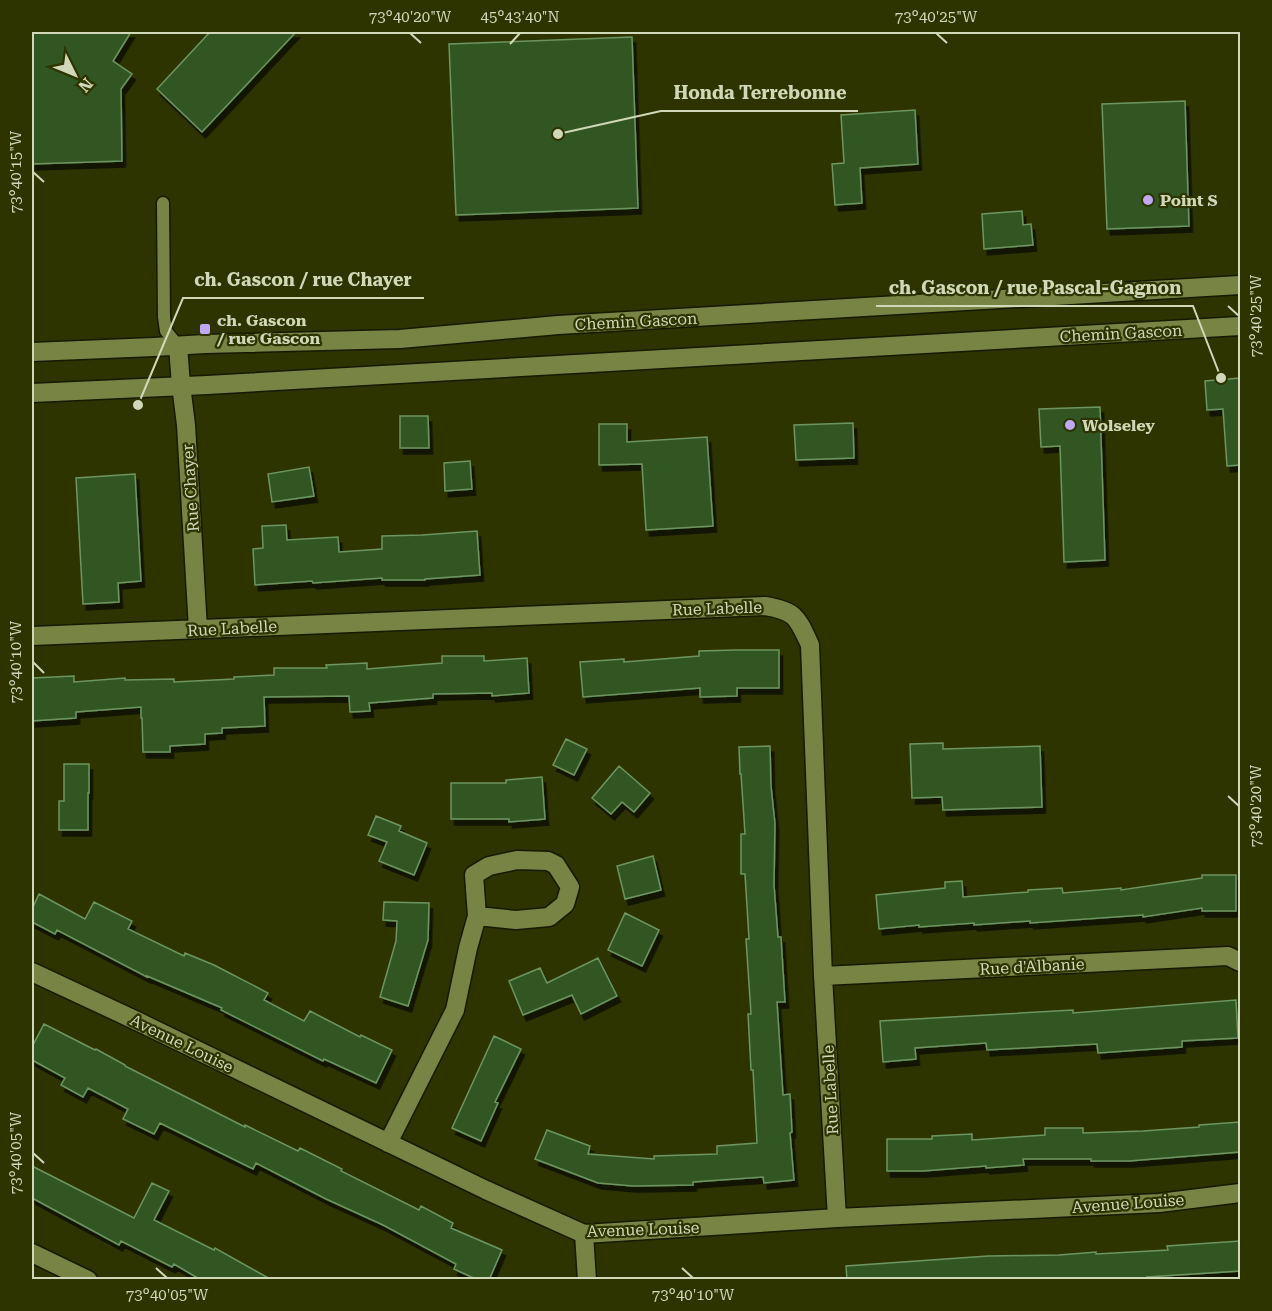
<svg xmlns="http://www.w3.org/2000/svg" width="1272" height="1311" font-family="'Roboto Serif',serif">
	<defs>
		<filter id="shadow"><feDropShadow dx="3.5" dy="6" stdDeviation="0" flood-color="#0009"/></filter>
	</defs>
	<rect width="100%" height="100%" fill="#2d3400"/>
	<path fill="#335724" stroke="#6d955f" stroke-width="1.5" filter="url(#shadow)" d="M32,32h99l-18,29 19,13 -11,15 1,72 -90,3z
		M210,32h86l-94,100 -45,-43z
		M632,37l6,171 -182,7 -7,-171z
		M1185,101l4,125 -82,3 -5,-125z
		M915,110l3,54 -58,4 2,35 -27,2 -3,-41 12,-1 -3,-48z
		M1022,211l1,14 8,-1 2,21 -49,4 -2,-35z
		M1240,378v87l-13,1 -4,-57 -16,1 -2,-29z
		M1100,407l5,153 -41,2 -4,-116 -19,1 -2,-38z
		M400,416h28l1,32h-29z
		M853,423l1,35 -58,2 -2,-35z
		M599,424h28v18l80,-5 6,89 -67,4 -4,-66 -43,1z
		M470,461l2,28 -27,2 -1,-28z
		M309,467l5,29 -42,6 -4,-28z
		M135,474l6,107 -23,2 1,19 -36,2 -7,-126z
		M286,525l1,15 51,-3 1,15 43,-3v-13l40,-1 55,-4 3,44 -55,4v1h-43v-2l-69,5 -1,-2 -57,4 -2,-36 10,-1 -1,-22z
		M736,650h43v38h-42v8l-37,1v-9l-117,9 -3,-35 44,-3v3l75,-6v-5z
		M442,656h42v5l43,-3 2,35 -37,3v-3l-59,1v4l-64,5 1,8 -20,1 -1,-16 -85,1 1,29 -43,2v5l-17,1v10l-35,2v6h-27l-1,-34h-1v-11l-65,5v6l-44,3v-43l42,-2v6l51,-4v2l49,-1v3l60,-3v-2l40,-2v-7h53l-1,-3 41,-2v6l75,-6z
		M566,739l21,10 -13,26 -21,-10z
		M943,743v6l97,-3 2,61 -99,3 -1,-13 -30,1 -2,-54z
		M770,746l1,40 4,38 -1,61 4,52h3l4,65h-8l6,93 7,-1 2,38 -2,1 4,47 -30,3 -1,-6 -70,5v3l-60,1 -35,-3 -63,-24 12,-29 43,16 -2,8 66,5v-3l63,-2v-8l40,-3 -4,-73h-2l-3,-56h3l-5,-75h3l-4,-65h-4v-40h4l-4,-60h-1l-1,-27z
		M64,764h25v29h-1v37h-29v-29h5z
		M619,766l31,27 -16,19 -12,-10 -11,12 -19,-16z
		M542,777l3,42 -36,3v-3h-58v-36h55v-3z
		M376,816l25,10 -2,5 28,12 -13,32 -35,-14 8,-19 -19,-7z
		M653,856l8,34 -36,9 -8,-33z
		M1202,875h34v36h-34v-3l-59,9v-2l-113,8v-2l-56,4v-2l-55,4v-2l-40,4 -3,-34 69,-7v-6l17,-1 1,16 65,-5v-2l34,-2 1,5 58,-5v2l81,-12z
		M39,894l46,25 9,-17 38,19 -4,8 56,27 1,-3 29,12 54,28 -4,7 40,21 6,-10 50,26 1,-2 31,15 -16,33 -52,-24 -1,2 -102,-51 1,-2 -75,-32v1l-90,-47 -2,4 -23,-12v-13z
		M384,902l45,1 -1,37 -20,66 -28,-9 16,-56 1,-20 -14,-1z
		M625,913l34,17 -17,36 -34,-16z
		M598,958l19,38 -36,18 -9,-19 -49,20 -14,-34 31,-13 7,15z
		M1236,1000l2,38 -56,3v6l-84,6 -1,-9 -110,6 -1,-7 -71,5 1,11 -33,3 -3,-41 193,-11v3z
		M44,1024l51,26 1,-1 29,16v1l120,61v-2l53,26 2,-3 42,21 -1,2 78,39 2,-4 32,17 -2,5 51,22 -13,30h-11l-24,-11 2,-5 -73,-39 -57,-26 -70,-36 -3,6 -93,-46 -6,11 -31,-15 5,-10 -40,-21 -5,9 -22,-12 4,-7 -33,-18v-13z
		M494,1036l27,13 -26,53 3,1 -17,38 -29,-13z
		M1240,1122v30l-111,9h-38v-2h-68l1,6 -38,3v-2l-63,5h-36v-32h45v-3l40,-2v6l73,-5v-7h38v5l60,-2 56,-4v-2z
		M32,1166l102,52 18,-35 17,8 -15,29 60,30 1,-2 57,32h-71l-27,-16 -2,3 -51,-26 -2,4 -87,-47z
		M1240,1241v30l-93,6 1,3h-301l-1,-14 142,-10 71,-1 37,-3v2l72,-4 -1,-4z"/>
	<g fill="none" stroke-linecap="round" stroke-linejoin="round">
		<defs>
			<path id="lane" d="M163,203l1,114 2,14 12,15"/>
			<path id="street" d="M178,346l3,39 5,40 12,204
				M32,636l733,-30c31,5 32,11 45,39l13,331 14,242
				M32,972l107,50 347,168 98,44 253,-16 322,-15 81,-10
				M823,976l405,-20 12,6
				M388,1143l67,-133 13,-62 9,-32 -3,-41 15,-9 28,-6 31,1 8,4 14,22 -5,17 -16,13 -33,3 -39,-4
				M584,1234l3,46
				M32,1253l56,27"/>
			<path id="secondary" d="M32,352l122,-5 51,-3 195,-5 158,-14 682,-40
				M32,393l175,-8 1033,-59"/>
		</defs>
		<use href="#lane" stroke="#161a00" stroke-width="15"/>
		<use href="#street" stroke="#161a00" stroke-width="21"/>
		<use href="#secondary" stroke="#161a00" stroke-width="21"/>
		<use href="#lane" stroke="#788443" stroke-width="12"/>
		<use href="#street" stroke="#788443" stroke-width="18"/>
		<use href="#secondary" stroke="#788443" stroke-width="18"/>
	</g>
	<path fill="none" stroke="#d0d8b7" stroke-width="2" d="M410,33l11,10M936,33l11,10M510,44l10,-11M33,172l11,10M1228,306l11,10M33,662l11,11M1228,796l11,10M33,1153l11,10M156,1268l11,10M682,1268l11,10"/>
	<g fill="#bfa9f4" stroke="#2d3400" stroke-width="2">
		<circle cx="1148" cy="200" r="6"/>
		<rect x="199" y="323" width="12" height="12" rx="3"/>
		<circle cx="1070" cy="425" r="6"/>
	</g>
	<g text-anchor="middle" stroke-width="4.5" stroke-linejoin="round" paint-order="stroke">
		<g font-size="16" font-weight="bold" fill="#d0d8b7" stroke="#2d3400" text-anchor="start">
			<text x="1160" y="206">Point S</text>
			<text x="217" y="326">ch. Gascon<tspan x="217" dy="18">/ rue Gascon</tspan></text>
			<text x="1082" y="431">Wolseley</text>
		</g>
		<g font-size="16" fill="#d0d8b7" stroke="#2d3400">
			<text transform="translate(636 321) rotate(-3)" y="6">Chemin Gascon</text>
			<text transform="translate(1121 333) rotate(-3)" y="6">Chemin Gascon</text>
			<text transform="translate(190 488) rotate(-94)" y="6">Rue Chayer</text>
			<text transform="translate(717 608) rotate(-2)" y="6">Rue Labelle</text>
			<text transform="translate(232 628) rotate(-3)" y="6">Rue Labelle</text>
			<text transform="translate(1032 966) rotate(-3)" y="6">Rue d'Albanie</text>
			<text transform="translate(182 1043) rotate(26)" y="6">Avenue Louise</text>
			<text transform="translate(830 1090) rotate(-93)" y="6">Rue Labelle</text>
			<text transform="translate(1128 1203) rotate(-4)" y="6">Avenue Louise</text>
			<text transform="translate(643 1229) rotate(-2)" y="6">Avenue Louise</text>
		</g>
	</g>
	<path fill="none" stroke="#d0d8b7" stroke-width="2" d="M558 134L661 111H858M138 405L183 298H424M1221 378L1193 306H876"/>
	<g fill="#d0d8b7" stroke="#2d3400" stroke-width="2">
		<circle cx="558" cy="134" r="6"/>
		<circle cx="138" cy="405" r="6"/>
		<circle cx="1221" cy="378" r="6"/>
	</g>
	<g font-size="18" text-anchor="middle" font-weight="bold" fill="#d0d8b7" stroke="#2d3400" stroke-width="4.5" stroke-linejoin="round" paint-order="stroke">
		<text x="760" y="99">Honda Terrebonne</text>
		<text x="303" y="286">ch. Gascon / rue Chayer</text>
		<text x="1035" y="294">ch. Gascon / rue Pascal-Gagnon</text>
	</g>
	<rect width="1272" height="1311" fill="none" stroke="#2d3400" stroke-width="66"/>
	<g transform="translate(75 75) rotate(133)" stroke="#2d3400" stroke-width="4.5" paint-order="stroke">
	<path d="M0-4.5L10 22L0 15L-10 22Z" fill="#d0d8b7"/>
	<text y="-9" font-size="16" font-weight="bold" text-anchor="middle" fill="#d0d8b7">N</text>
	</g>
	<rect x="33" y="33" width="1206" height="1245" fill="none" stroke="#d0d8b7" stroke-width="2"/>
	<g font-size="15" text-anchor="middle" fill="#d0d8b7">
		<text x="410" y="22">73°40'20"W</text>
		<text x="520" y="22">45°43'40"N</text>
		<text x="936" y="22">73°40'25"W</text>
		<text transform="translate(16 172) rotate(-90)" y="5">73°40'15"W</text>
		<text transform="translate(1256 316) rotate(-90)" y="5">73°40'25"W</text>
		<text transform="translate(16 662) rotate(-90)" y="5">73°40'10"W</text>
		<text transform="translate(1256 806) rotate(-90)" y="5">73°40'20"W</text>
		<text transform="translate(16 1153) rotate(-90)" y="5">73°40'05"W</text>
		<text x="167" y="1300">73°40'05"W</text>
		<text x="693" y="1300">73°40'10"W</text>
	</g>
</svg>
